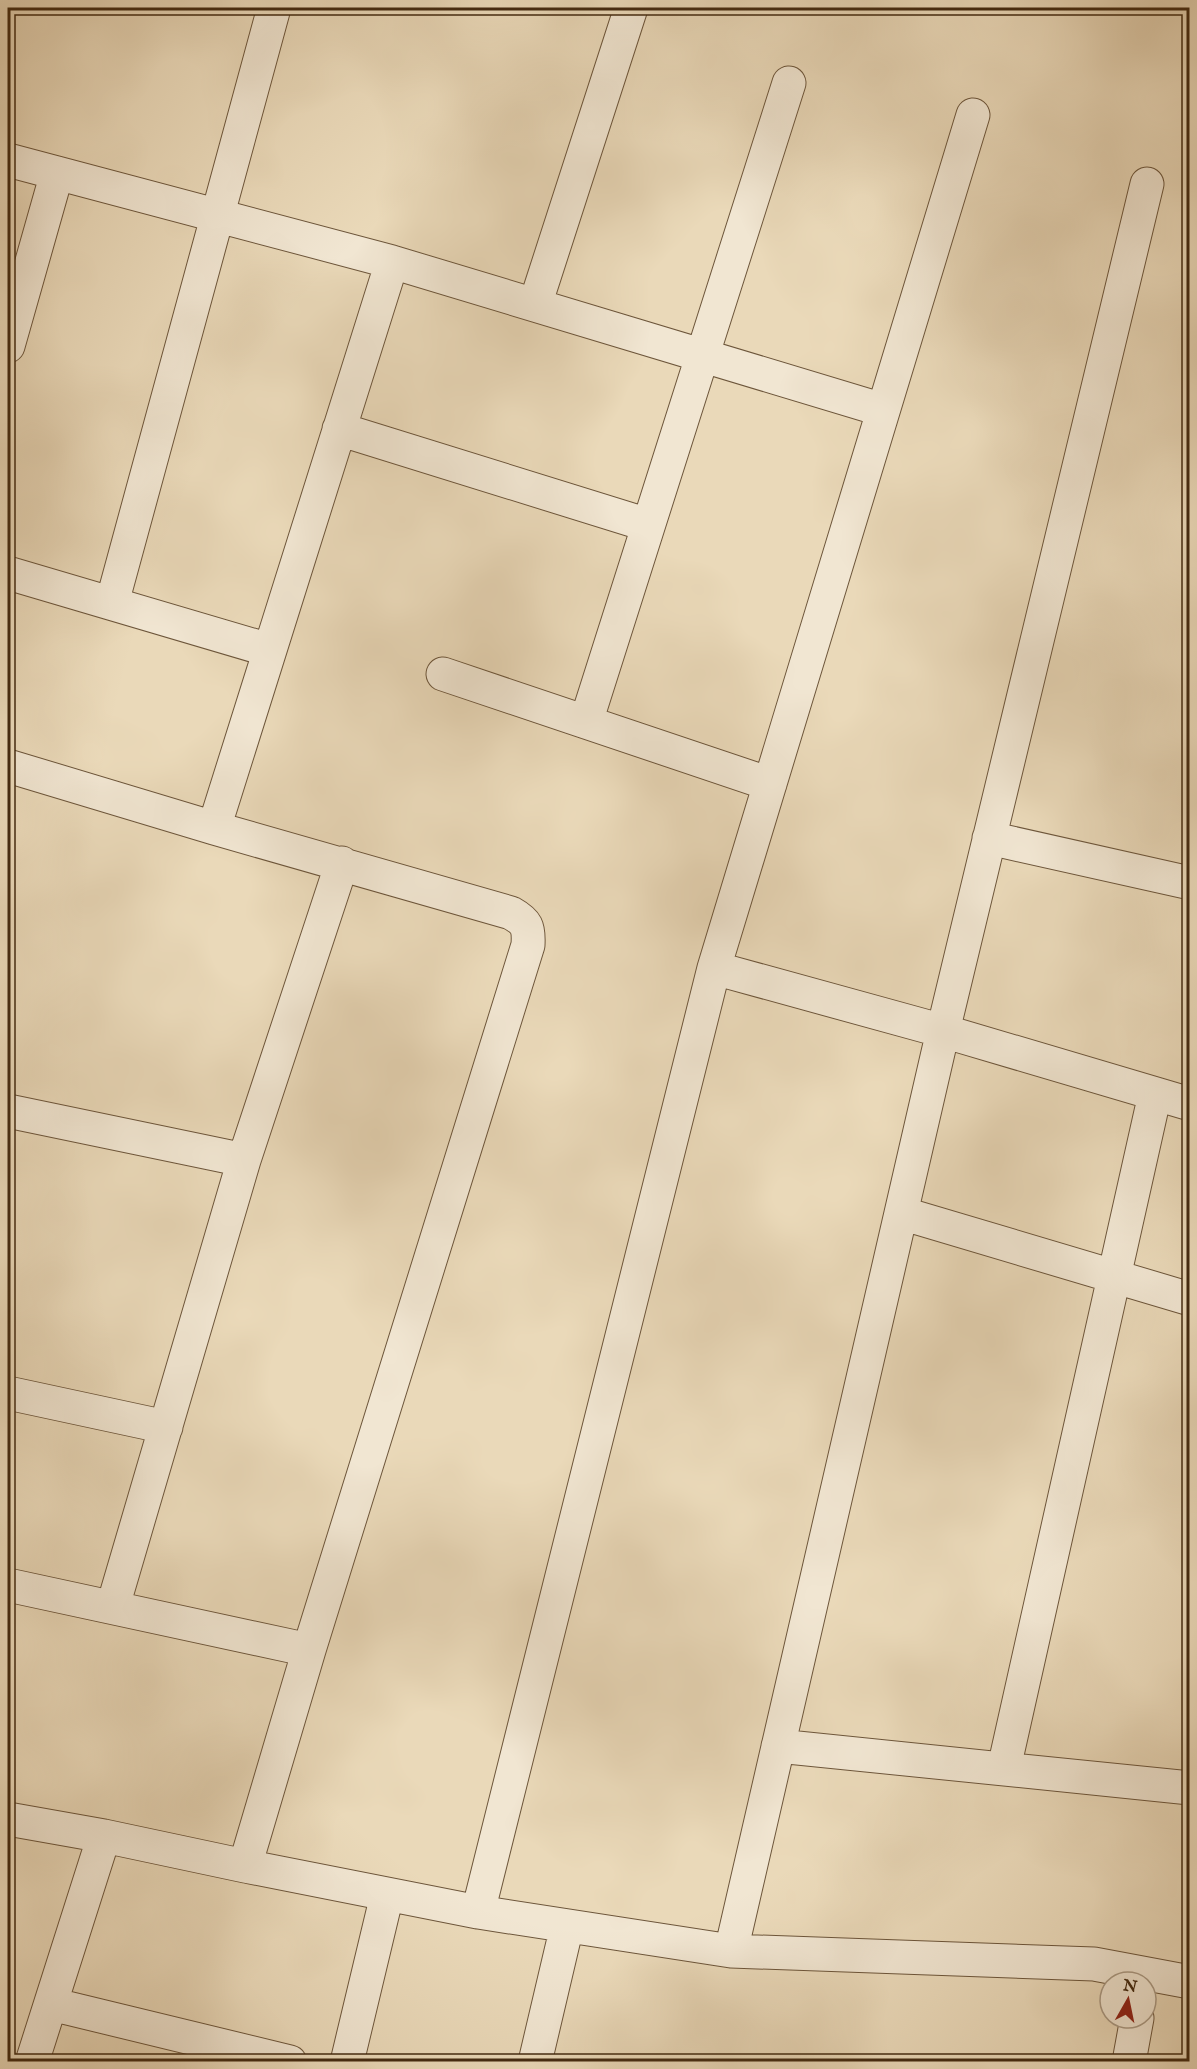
<svg xmlns="http://www.w3.org/2000/svg" width="1197" height="2069" font-family="'IM FELL English',serif">
	<rect width="100%" height="100%" fill="#ead9b9"/>
	<filter id="stains"><feTurbulence type="fractalNoise" baseFrequency=".00333" numOctaves="4"/><feColorMatrix values="0 0 0 0 .2 0 0 0 0 .09 0 0 0 0 .02 0 0 0 .5 -.17"/></filter>
	<radialGradient id="worn" r=".72"><stop offset=".6" stop-color="#630" stop-opacity="0"/><stop offset="1" stop-color="#630" stop-opacity=".3"/></radialGradient>
	<g fill="none" stroke-linecap="round" stroke-linejoin="round">
		<defs>
			<path id="minor" d="M8,160l384,102 491,148
				M535,305l96,-297
				M8,346l49,-173
				M339,429l309,96
				M8,573l261,77
				M112,603l162,-595
				M443,674l327,110
				M586,722l203,-639
				M8,766l206,62 297,85c16,9 18,14 17,32l-219,705 -64,216
				M214,828l178,-566
				M989,838l201,45
				M714,968l229,63 247,73
				M8,1111l236,49
				M901,1213l289,86
				M8,1393l158,34
				M8,1585l301,65
				M113,1606l131,-446 98,-297
				M778,1746l412,42
				M1004,1768l151,-674
				M8,1819l96,17 141,30 233,46 253,39 363,13 96,18
				M478,1912l236,-944 259,-853
				M731,1951l212,-920 204,-847
				M51,2004l239,58
				M32,2062l72,-226
				M347,2062l40,-167
				M535,2062l32,-136
				M1129,2062l8,-44"/>
		</defs>
		<use href="#minor" stroke="#6d563b" stroke-width="35"/>
		<use href="#minor" stroke="#f1e6d2" stroke-width="33"/>
	</g>
	<rect width="1197" height="2069" fill="none" stroke="#ead9b9" stroke-width="30"/>
	<rect x="9" y="9" width="1179" height="2051" fill="none" stroke="#432a11" stroke-width="3"/>
	<rect x="15" y="15" width="1167" height="2039" fill="none" stroke="#432a11" stroke-width="1.5"/>
	<g transform="translate(1128 2000) rotate(9)"><circle r="28" fill="#f1e6d2" stroke="#ab9b85" stroke-width="1.5"/>
	<path d="M0-4.5L10 22L0 15L-10 22Z" fill="#8f2418"/>
	<text y="-9" font-size="16" font-weight="bold" text-anchor="middle" fill="#432a11">N</text>
	</g>
	<rect width="100%" height="100%" filter="url(#stains)"/>
	<rect width="100%" height="100%" fill="url(#worn)"/>
</svg>
